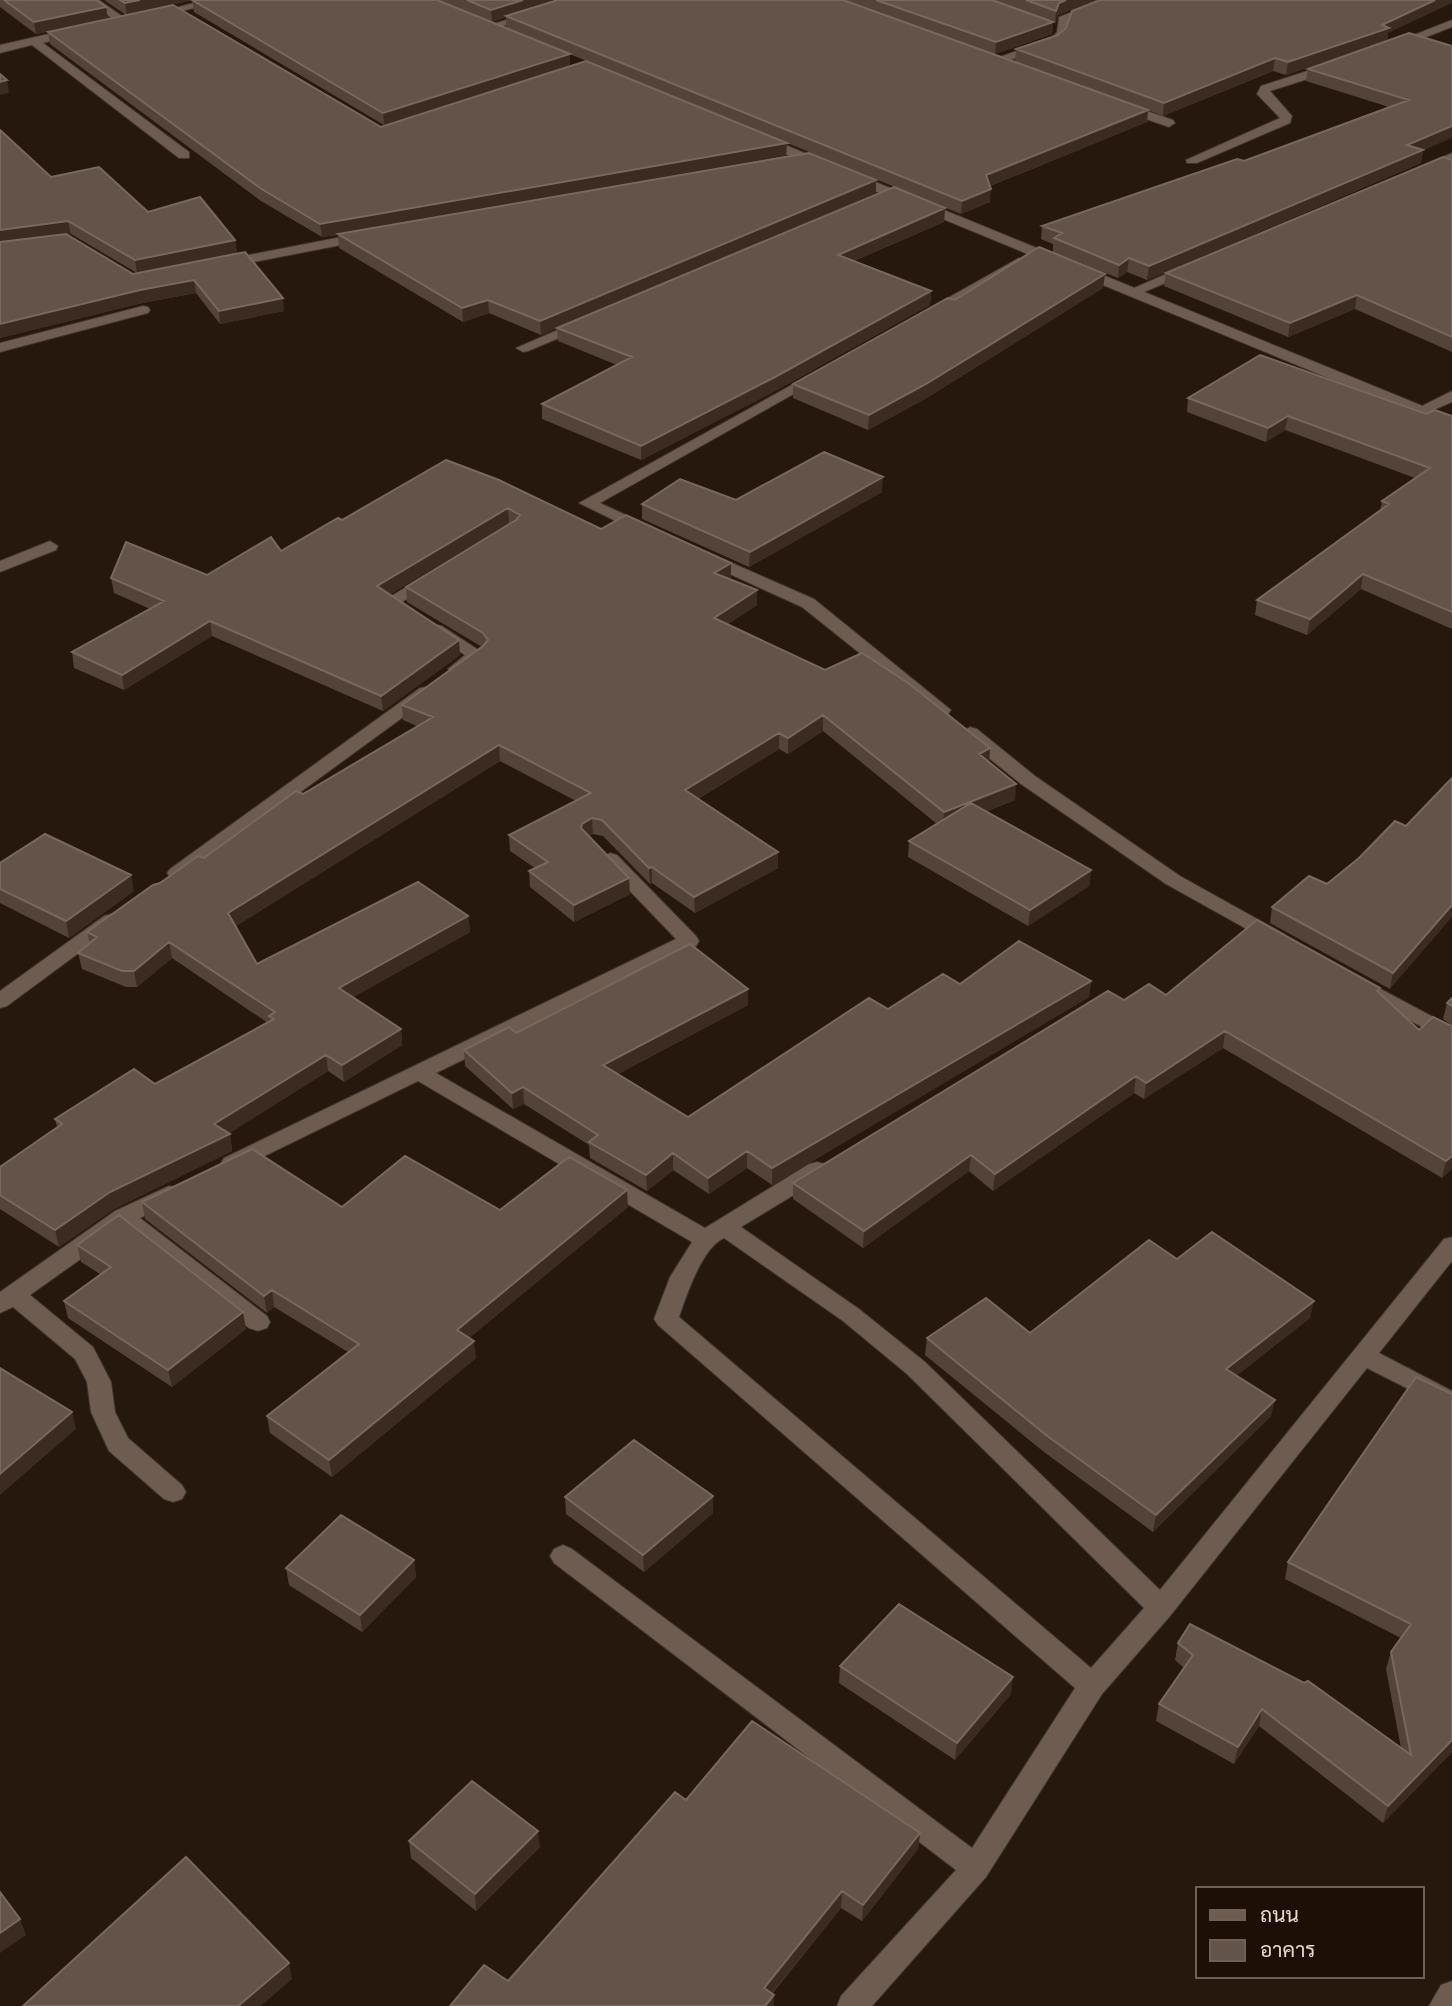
<svg xmlns="http://www.w3.org/2000/svg" width="1452" height="2006" font-family="Cabin,Sarabun,sans-serif">
	<rect width="100%" height="100%" fill="#27180e"/>
	<g fill="none" stroke-linecap="round" stroke-linejoin="round">
		<defs>
			<path id="service" d="M1452,20v7l-56,22 -10,-3z
				M1332,63l6,4 -2,3 -66,21 22,25 -2,7 -93,40h-10l-1,-3 94,-42 -23,-24 4,-8z"/>
			<path id="minor" d="M85,0h14l30,21 -10,2z
				M205,0h21l-72,18 -6,-3z
				M571,0h18l-96,29 -10,-2z
				M1104,0h17l-52,21v11l-10,13 -65,20 -6,-4 63,-22 6,-7 2,-15z
				M75,28l6,4 -2,2 -36,9 146,109v6h-10l-147,-113 -32,8v-8z
				M1121,102l52,18 2,3 -6,4 -52,-18 -2,-3z
				M1452,153v9l-31,12 -7,-4z
				M367,232l7,4 -2,3 -149,29 -7,-4 7,-4z
				M1019,258l7,4 -2,3 -91,51 -5,1 -7,-4z
				M1191,263l5,1v6l-59,25 -5,1 -7,-4z
				M143,306l5,1 2,3 -2,3 -148,39v-9z
				M583,319l7,4 -2,3 -60,25 -5,1 -7,-4z
				M817,371l5,1 2,3 -2,3 -222,125 52,24 2,3 -2,3h-12l-61,-30z
				M1452,391v11l-32,14 -8,-5z
				M50,541l8,5 -2,4 -56,22v-11z
				M707,552l107,47 137,111 -3,4h-12l-134,-107 -101,-46 -2,-4 2,-4z
				M430,573l6,1 2,4 -2,4 -34,20 16,11 -3,4h-12l-22,-15z
				M436,625l6,1 44,29 -23,18h-12l-3,-4 17,-14 -35,-21 -3,-4 3,-4z
				M426,687l6,1 3,4 -3,4 -248,181h-14l-3,-4 3,-4 250,-181z
				M970,727l7,2 58,47 145,100 104,58 3,4 -3,4h-14l-104,-58 -145,-100 -58,-47 -2,-4z
				M610,853l7,2 79,81 3,5 -3,5 -260,127 269,155 104,-64 8,-2 8,2 3,6 -3,6 -84,51 118,82 66,53 235,228 284,-351 8,-2v24l-73,92 73,38v20l-85,-43 -197,248 -68,78 -116,183 -114,129h-35l4,-10 115,-126 -402,-307 -4,-7 4,-7 9,-4 9,4 400,299 103,-160 -417,-363 -4,-6 16,-42 22,-35 -274,-161 -178,87 -8,3 -8,-3 -3,-5 3,-5 452,-219 -73,-76 -3,-4zM724,1238l119,83 64,53 237,234 -53,60 -412,-351c8,-23 23,-69 45,-79z
				M111,914l7,2 3,4 -3,4 -111,82 -7,2v-17l104,-75z
				M1360,978l92,49v16l-99,-53 -3,-5 3,-5z
				M169,1186l8,2 3,6 -3,6 -37,18 127,98 3,6 -3,6 -9,3 -9,-3 -126,-99 -93,66 63,52 18,35 4,30 13,26 54,47 4,7 -4,7 -9,3 -9,-3 -55,-48 -18,-39 -4,-30 -12,-23 -62,-52 -13,6v-21l115,-81z
				M1452,1981v25h-23l12,-21z"/>
			<path id="tertiary" d="M761,135l691,283v11l-696,-287 -1,-3z"/>
		</defs>
		<use href="#service" stroke="#3e332e" stroke-width="2"/>
		<use href="#minor" stroke="#3e332e" stroke-width="2"/>
		<use href="#tertiary" stroke="#3e332e" stroke-width="2"/>
		<use href="#service" fill="#6f5c50" fill-rule="evenodd"/>
		<use href="#minor" fill="#6f5c50" fill-rule="evenodd"/>
		<use href="#tertiary" fill="#6f5c50" fill-rule="evenodd"/>
	</g>
	<path fill="#544339" fill-rule="evenodd" d="M0,0h96l10,7 2,12 -72,15 -36,-27z
		M104,0h333l133,54v12l217,77 -1,13 90,24v13l-278,118 347,-103 -1,14 -90,39 77,30 -1,14 -155,86 -134,69 -99,-41v-15l75,-39 -59,-24 -1,-13 -16,7 -52,-22 -26,9 -124,-74 -1,-13 -16,2 -61,-36 -211,-157 -2,-12 78,-17zM192,0l2,12 190,113 -3,2 -244,-114z
		M439,0h658l-39,15 -3,8 -54,-20 52,19 -1,12 -57,20 20,7 1,-12 372,-16 -1,7 -101,35 -13,-4 -110,45 -15,-6 -1,12 -157,64v16l-29,12 -455,-186v-11l-14,5z
		M1409,33l14,117 -2,13 -274,117 -20,-8 -9,6 -65,-26v-8l-12,-5 1,-13 202,-65 145,-54 -83,-26 2,-12z
		M0,130l51,47 97,35 87,28 2,14 47,57 -64,13 -24,-31 -54,10 -142,35zM71,234l66,39 -4,1 -66,-39z
		M1452,160v192l-97,-43 -67,28 -124,-51 2,-13z
		M1105,274l-2,14 -178,111 -57,31 -75,-32v-14l162,-84z
		M1188,398l264,18v213l-91,-40 -54,46 -52,-20 2,-15 123,-89 2,-10 33,-23 -130,-48 -19,12 -79,-30z
		M446,460l155,69 130,49 -2,1 28,11v15l-29,19 262,124 -1,15 26,37 -30,12 106,58 -2,16 -61,40 -120,-69 1,-16 28,-17 -114,-93 -35,23 -9,-5 -81,50 80,69 -83,45 -43,-30 -2,1 -47,-48 -10,-2 -4,2 41,58 -56,28 -44,-35 -1,-16 6,-3 -25,-17 -1,-16 67,-34 -76,-40 -264,165 21,38 211,-48 2,16 -117,65 48,32 1,16 -58,37 -16,-11 -100,63h2l2,17 -118,58 -55,38 -59,-38v-42l57,-40 -2,-8 100,-35 113,-61 -96,-65 -35,29h-11l-44,-18 -4,-16 12,-9 -3,-12 73,-49 44,-25 99,-64 114,-68 -14,-6 -1,-15 80,-58 -75,-45 -1,-15 105,-63 -2,-1 -119,71 70,61 -77,56 -171,-75 -88,54 -50,-22 -2,-16 78,-43 -36,-16 -3,-15 96,-3 74,-24 61,-31z
		M882,492l-133,75 -107,-48v-15z
		M1452,778l-62,211 -120,-66 2,-16 55,-23 79,-58z
		M0,863l134,28 -65,47 -69,-35z
		M1091,981l-2,16 -317,188 -25,-17 -38,26 -36,-24 -26,21 -57,-33 -1,-13 -65,-41 -11,5 -48,-43 -1,-16 52,-17 232,-44v16l-130,69 70,43 200,-108 72,-25z
		M1380,988l-1,5 73,176 -10,9 -219,-130 -79,51 -10,-6 -141,98 -24,-20 -106,77 -70,-49v-16l331,-183 42,-5z
		M1452,998v27l-9,-6 4,-16z
		M142,1202l358,8 128,-3 -159,131 7,20 -144,119 -62,-44 -3,-17 81,-64 -74,-45 -7,6 -122,-94z
		M77,1245l169,84 -74,58 -104,-69 -4,-17 36,-27 -19,-12z
		M1177,1259l133,59 -74,58 35,40 -118,116 -109,-80 -119,-97 2,-17 103,-5z
		M1416,1377l36,375 -69,71 -124,-97 -25,38 -78,-43 3,-17 25,-36 -9,-8 3,-17 223,105 -15,-79 5,-17 10,-14 -116,-59 3,-17z
		M713,1496v17l-69,59 -78,-58 -1,-17z
		M414,1560l2,17 -54,55 -73,-47 -3,-17z
		M840,1666l171,28 -56,66 -116,-77z
		M686,1800l234,33 -2,16 -56,72 -21,-13 -69,86 2,1v11h-324l58,-25z
		M409,1841l131,6 -64,64 -65,-53z"/>
	<path fill="#3b2b21" d="M140,0h53l-66,15 -2,-12z
		M523,0h39l-56,16v1l-14,5 -1,-12z
		M1066,0h31l-39,15 -3,8 1,-12 3,-8z
		M1435,0h17v3l-64,30 -1,7 -101,35 2,-13 94,-37z
		M106,7l2,12 -72,15 -2,-12z
		M1053,22l-1,12 -57,20 1,-12z
		M570,54v13l-186,58 -1,-12z
		M1275,58l-2,13 -110,45 1,-13z
		M7,80l2,13 -9,2v-13z
		M1148,110l-1,12 -162,66 1,-13z
		M1452,126v12l-47,20 2,-13z
		M787,143l-1,13 -464,81 -2,-13z
		M1423,150l-2,13 -274,117 2,-14z
		M876,180v13l-335,142 -1,-14z
		M991,189l-1,13 -29,12 1,-13z
		M945,208l-1,14 -107,46 1,-13z
		M68,221l3,13 -71,9v-13z
		M235,240l2,14 -100,19 -2,-13z
		M1129,258l-2,14 -9,6 1,-13z
		M1105,274l-2,14 -178,111 -57,31 1,-15z
		M194,280l2,13 -54,10 -142,35v-14l140,-34z
		M931,291l-1,14 -155,86 -134,69v-14z
		M1357,295l-2,14 -67,28 2,-14z
		M283,298l1,13 -64,13 -1,-13z
		M488,300l1,13 -26,9 -1,-14z
		M1288,416l-3,14 -19,12 2,-14z
		M883,477l-1,15 -133,75 1,-15z
		M508,508l1,15 -130,78 -2,-15z
		M731,563v15l-17,10v-15z
		M1363,574l-2,15 -54,46 3,-16z
		M757,590v15l-43,28v-15z
		M210,621l2,15 -88,54 -2,-15z
		M459,640l1,15 -77,56 -2,-15z
		M823,715v16l-35,23v-16z
		M779,733v16l-93,57 -1,-16z
		M499,745l1,16 -269,168 -3,-16z
		M990,748l-1,16 -10,-10z
		M1016,784l-1,16 -72,28 1,-16z
		M592,818l1,16 -10,6 -2,-12 1,-4z
		M778,852v16l-83,45 -1,-16z
		M652,867v16l-2,1 -1,-16z
		M1091,870l-2,16 -61,40 2,-16z
		M131,875l3,16 -65,47 -3,-17z
		M629,878l1,16 -56,28v-17z
		M1452,905v12l-62,72 3,-16z
		M468,916l2,16 -129,72 -2,-16z
		M169,942l3,16 -35,29 -3,-16z
		M1091,981l-2,16 -317,188v-17z
		M748,989v16l-144,76 -1,-16z
		M401,1029l1,16 -58,37 -2,-17z
		M1225,1031l-2,17 -79,51 2,-16z
		M326,1055l2,16 -111,70 13,-7 2,17 -118,58 -55,38 -4,-17 55,-38 104,-68z
		M1136,1076l-2,17 -141,98 2,-17z
		M523,1087l1,17 -11,5 -1,-16z
		M747,1151v17l-38,26 -1,-16z
		M673,1153v17l-26,21 -1,-16z
		M971,1155l-2,16 -106,77 1,-17z
		M1452,1156v13l-10,9 4,-17z
		M627,1190l1,17 -170,140 -1,-17z
		M272,1290l2,17 -7,6 -3,-17z
		M1314,1301l-4,17 -87,68 3,-17z
		M243,1312l3,17 -74,58 -4,-17z
		M474,1341l2,17 -144,119 -3,-17z
		M1275,1400l-4,16 -118,116 3,-17z
		M72,1412l4,17 -76,66v-21z
		M713,1496v17l-69,59 -1,-17z
		M414,1560l2,17 -54,55 -2,-17z
		M1013,1677l-2,17 -56,66 2,-17z
		M1262,1709l-3,17 -25,38 4,-17z
		M1452,1740v12l-69,71 5,-17z
		M538,1831l2,16 -64,64 -1,-17z
		M920,1833l-2,16 -56,72 1,-16z
		M842,1891l-1,17 -78,96 1,-16z
		M20,1919l6,16 -26,18v-20z
		M289,1963l3,16 -31,27h-23z
		M774,1995v11h-9z"/>
	<path fill="#635349" stroke="#78685f" stroke-width="2" d="M4,0h92l10,7 -72,15z
		M120,0h20l-15,3z
		M192,0h245l133,54 -187,59z
		M467,0h56l-32,10z
		M558,0h285l305,110 -162,65 5,14 -29,12 -456,-185z
		M876,0h116l61,22 -57,20z
		M1026,0h40l-7,3 -3,8z
		M1100,0h335l-53,25 7,3 -101,34 -13,-4 -111,45 -148,-54 42,-14 8,-7 6,-17z
		M173,5l208,122 205,-66 201,82 -467,81 -60,-36 -212,-156z
		M1409,33l43,13v80l-45,19 16,5 -274,116 -20,-8 -10,7 -65,-27 8,-5 -20,-7 195,-67 7,2 165,-61 -101,-31z
		M0,74l7,6 -7,2z
		M0,130l51,47 48,-10 49,45 52,-15 35,43 -100,20 -67,-39 -68,9z
		M809,153l67,27 -336,141 -52,-21 -26,8 -124,-74z
		M1443,157l9,3v177l-95,-42 -67,28 -124,-50z
		M894,187l51,21 -107,47 93,36 -156,86 -134,69 -99,-42 90,-47 -75,-29z
		M66,234l67,40 112,-22 38,46 -64,13 -25,-31 -54,10 -140,34v-82z
		M1039,247l66,27 -179,110 -57,31 -76,-31 155,-86 7,2z
		M1260,355l166,59 9,-4 17,6v196l-89,-38 -53,45 -53,-19 132,-96 -7,-3 48,-33 -142,-52 -20,12 -80,-30z
		M824,452l59,25 -133,75 -108,-48 38,-25 56,21z
		M446,460l53,20 102,49 25,-14 105,48 -17,10 43,17 -43,28 111,52 37,-17 46,30 82,65 -11,6 37,30 -72,28 -121,-97 -35,23 -9,-5 -94,57 93,62 -84,45 -42,-30 -3,1 -47,-48 -10,-2 -10,6 -1,4 48,50 -55,27 -45,-34 19,-9 -39,-27 82,-42 -92,-48 -271,168 29,51 161,-82 50,34 -129,72 62,41 -59,36 -16,-10 -112,69 16,10 -120,58 -55,38 -55,-35v-28l62,-43 -7,-5 79,-50 21,15 119,-65 -5,-3 6,-4 -106,-70 -35,29h-12l-44,-18 19,-16 -10,-5 66,-47 7,-2 38,-27 6,2 92,-67 7,3 130,-77 -31,-12 81,-59 5,-6 -5,-7 -77,-46 110,-67 4,-5 -12,-7 -131,78 82,54 -78,56 -171,-75 -88,54 -50,-23 92,-51 -53,-23 15,-36 81,33 64,-38 10,14 57,-33 4,2z
		M1452,778v127l-59,68 -121,-66 37,-31 18,8 32,-26 36,-37 11,5z
		M971,803l120,67 -61,40 -121,-69z
		M45,834l86,41 -65,46 -66,-32v-26z
		M1257,920l123,68 -3,3 42,39 14,-13 19,9v130l-6,5 -221,-130 -79,52 -10,-7 -141,98 -24,-19 -107,76 -71,-48 315,-192 16,9 25,-16 17,11z
		M1019,941l72,40 -319,187 -25,-17 -39,27 -35,-25 -27,22 -57,-33 9,-7 -75,-48 -11,6 -48,-43 45,-23 7,6 174,-89 58,45 -145,76 85,52 181,-119 19,11 55,-35 17,10z
		M1452,998v8l-5,-3z
		M252,1149l90,58 63,-51 95,54 69,-53 58,33 -170,140 17,11 -145,119 -62,-44 92,-72 -87,-54 -8,6 -122,-94z
		M119,1215l124,97 -75,58 -104,-69 47,-34 -34,-22z
		M1212,1232l102,69 -88,68 49,31 -119,115 -110,-80 -119,-97 59,-40 44,35 119,-93 28,19z
		M0,1368l72,44 -72,62z
		M1416,1377l36,17v346l-64,66 -126,-97 -24,38 -79,-43 34,-49 -15,-12 12,-19 114,59 4,-2 103,74 -20,-103 20,-28 -123,-62z
		M634,1440l79,56 -70,59 -78,-58z
		M341,1515l73,45 -54,55 -74,-47z
		M899,1604l114,73 -56,66 -117,-77z
		M752,1721l168,112 -57,72 -21,-14 -78,97 10,7 -9,11h-315l34,-41 24,16 167,-189 11,8z
		M472,1781l66,50 -63,63 -66,-53z
		M186,1857l103,106 -51,43h-215z
		M0,1892l20,27 -20,14z"/>
	<rect x="1196" y="1887" width="228" height="91" fill="#1d0f06" stroke="#6d6058" stroke-width="2"/>
	<rect x="1210" y="1910" width="35" height="10" fill="#6f5c50" stroke="#6d6058" stroke-width="2"/>
	<text x="1260" y="1922" font-size="21" fill="#e4d9d3">ถนน</text>
	<rect x="1210" y="1940" width="35" height="21" fill="#635349" stroke="#6d6058" stroke-width="2"/>
	<text x="1260" y="1957" font-size="21" fill="#e4d9d3">อาคาร</text>
</svg>
